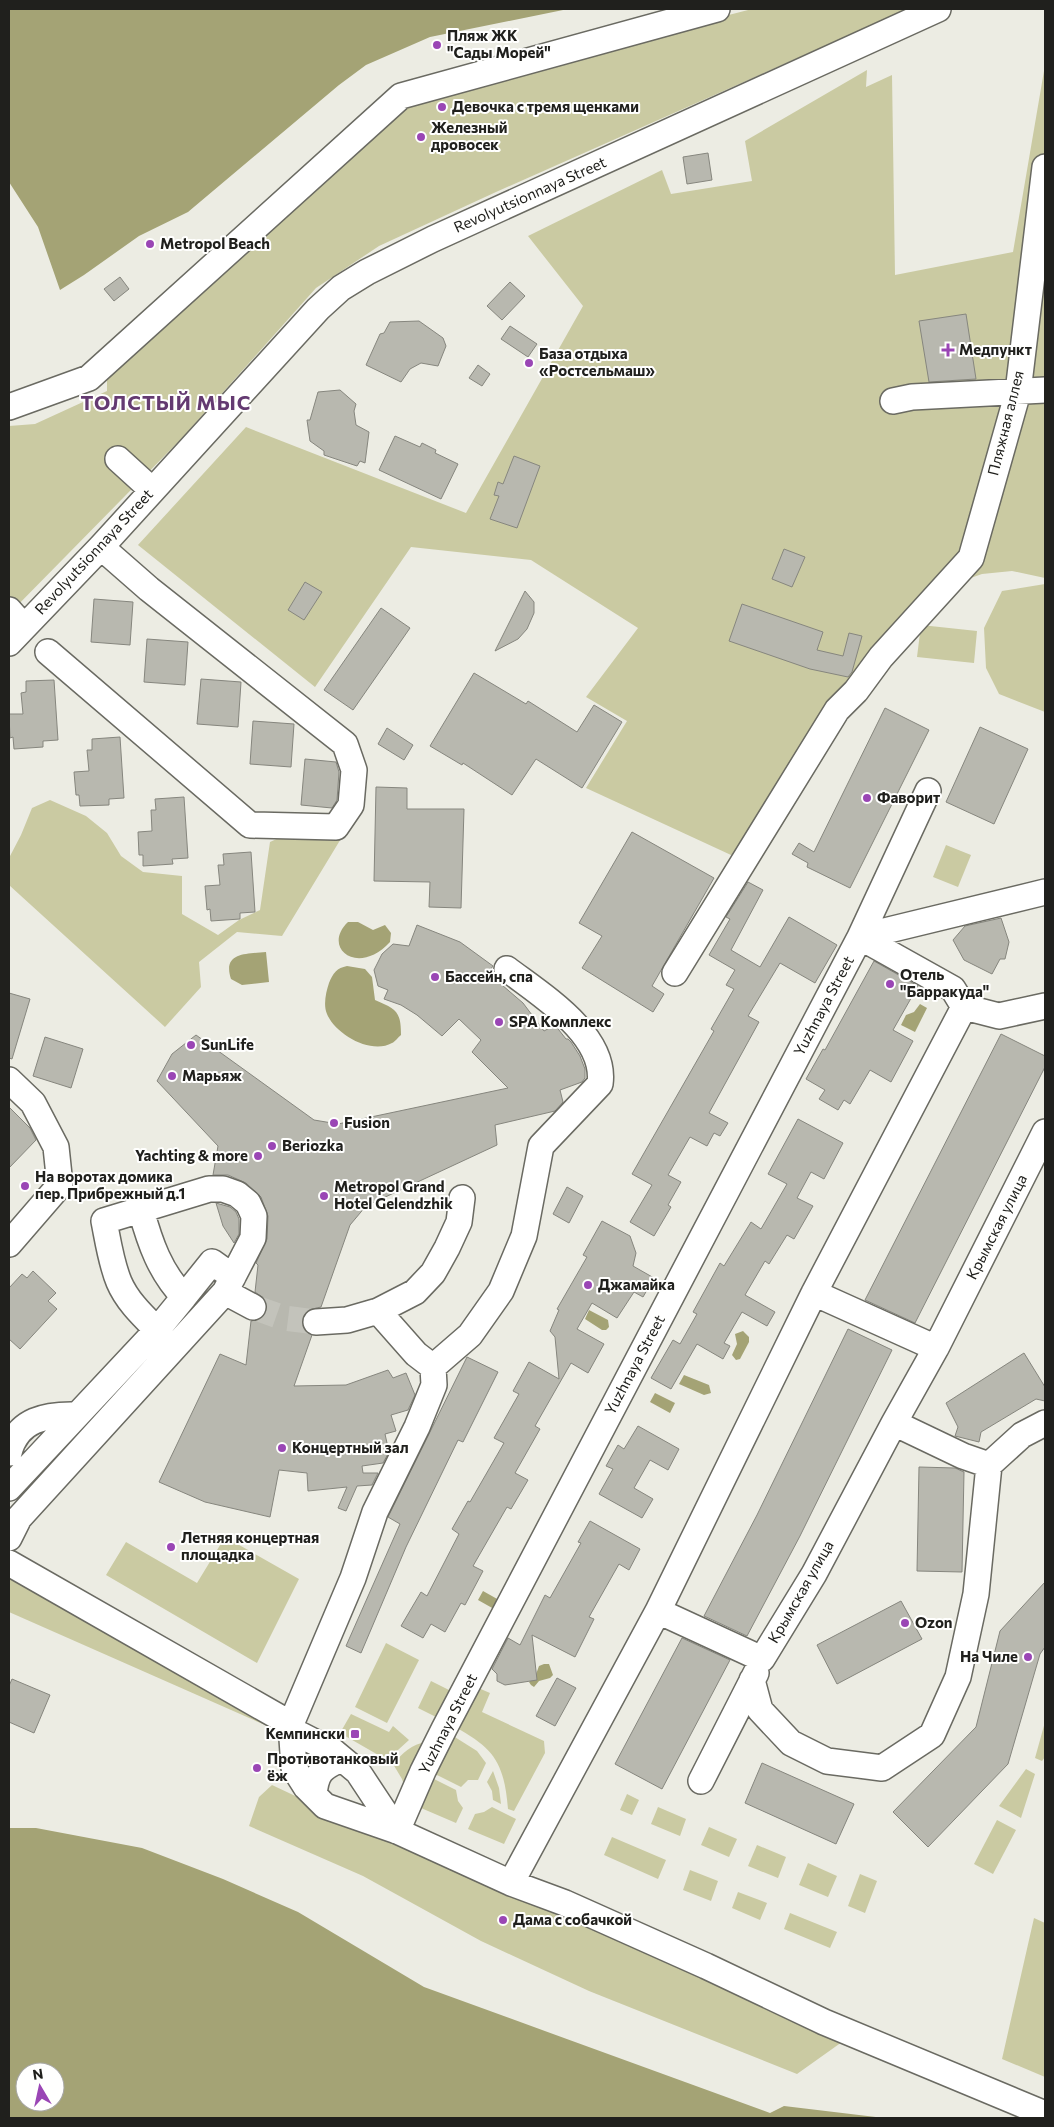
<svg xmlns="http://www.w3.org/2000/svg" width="1054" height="2127" font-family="Commissioner,sans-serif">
	<rect width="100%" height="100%" fill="#ecece3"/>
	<path fill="#cacaa2" d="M752,9h156l-412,183 -117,54 -63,42 -134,150 -173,176v-188l26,-2 72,-33v-19l307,-271 116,-35z
		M1045,65v513l-33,-7 -30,3 -54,19 -36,63 -148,205 -158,-73 41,-67 -41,-24 52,-69 -107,-68 -120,-13 -96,140 -177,-142 108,-118 220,86 117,-207 -55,-70 134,-66 9,24 81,-13 -7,-40 122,-71 -1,17 26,-12 3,200 118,-23z
		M1045,584v128l-46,-18 -13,-26 -2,-40 18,-37z
		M921,625l56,6 -3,32 -57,-6z
		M50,800l36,16 21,17 14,23 22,16 39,4v38l36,21 21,-15 21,-10 10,-68 33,-15 39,10 -60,99 -45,-4 -38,30 2,25 -36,40 -156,-142v-27l12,-23 11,-27z
		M946,845l25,10 -13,32 -25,-10z
		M225,1537l74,42 -42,84 -151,-88 20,-33 71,41z
		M9,1573l258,142 -2,10 -256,-113z
		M386,1643l33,17 -32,63 -32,-16z
		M431,1681l24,12 -13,27 -24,-12z
		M476,1687l14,6 -8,19 62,29 1,12 -31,58 -6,-2c-4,-46 -13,-60 -53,-82z
		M351,1714l38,18 4,-6 16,14 -22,20 -47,-27z
		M1045,1722v35l-3,4 -7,-3z
		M450,1734l27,17 9,12 -8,17h-10l-7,7 -32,-16z
		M427,1742l-22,46 -3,-9 -9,-15c10,-11 18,-20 34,-22z
		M1026,1769l9,5 -14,44 -22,-12z
		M493,1771l6,17 2,16 -8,-4 -1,-9 -5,-9z
		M426,1775l30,15 2,11 5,7 -7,15 -42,-18z
		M272,1785l87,41 490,211 -52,37 -208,-83 -108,-50 -118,-65 -114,-50 10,-29z
		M627,1794l12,6 -7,15 -12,-5z
		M492,1807l24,12 -12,25 -36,-15 7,-15 9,-2z
		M658,1807l28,12 -6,17 -29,-12z
		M997,1820l19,10 -23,44 -19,-10z
		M709,1827l28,12 -8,18 -28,-12z
		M612,1837l54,23 -8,19 -54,-24z
		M757,1845l29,12 -8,21 -30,-12z
		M808,1863l29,13 -9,21 -29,-12z
		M690,1870l28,11 -7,20 -28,-11z
		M860,1874l17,7 -12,32 -17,-7z
		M738,1892l29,11 -7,17 -28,-12z
		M790,1913l47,19 -7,16 -46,-19z
		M1034,1918l11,5v154l-43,-18z"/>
	<path fill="#a4a375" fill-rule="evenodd" d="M9,9h559l-138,28 -64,28 -27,20 -151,127 -49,24 -55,39 -24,15 -22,-63 -29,-45z
		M348,922h10l15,8 12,-5 6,8 -1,9c-32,35 -69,6 -42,-20z
		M266,952l3,30 -27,3 -11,-6c-9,-27 16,-25 35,-27z
		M347,966l18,3 7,8 3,23c21,9 26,11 26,35 -3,2 -6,7 -9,8 -21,12 -57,-9 -65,-29 -4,-9 -1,-22 2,-31 4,-10 8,-15 18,-17z
		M920,1004l7,4 -12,24 -14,-7 5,-10 8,-3z
		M589,1310l19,10 1,7 -3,3h-4l-17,-11z
		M743,1331l6,6v5l-9,17 -4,1 -4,-5 5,-11 -2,-10z
		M684,1375l25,10 2,8 -7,2 -25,-11z
		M655,1393l20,10 -5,10 -20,-11z
		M483,1591l16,9 -5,9 -16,-9z
		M544,1664h5l4,11 -3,3 -11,3 -5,6 -3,-2 -2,-3 6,-5 4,-11z
		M9,1828h27l106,20 81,31 75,33 126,75 346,126 14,-7 100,12h-875zM25,2072h30v30h-30z"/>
	<path fill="#b8b8af" stroke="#86867e" d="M708,153l4,27 -25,4 -4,-27z
		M120,277l9,12 -15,12 -10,-12z
		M510,282l15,14 -23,24 -15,-14z
		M966,314l10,65 -47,3 -10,-61z
		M419,321l24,17 3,8 -8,20 -17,-3 -11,6 -9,13 -35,-17 14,-31 4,-1 6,-11z
		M510,326l27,18 -9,13 -27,-18z
		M478,365l12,9 -8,12 -13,-8z
		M340,390l16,14 -2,7 2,14 13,7 -4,31 -5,-2 -3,5 -33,-11v-4l-14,-10 -3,-21h3l8,-28z
		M395,436l25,11 2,-4 14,7 -1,3 23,11 -17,35 -62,-29z
		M514,456l26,10 -23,62 -27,-9 9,-23 -5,-1 4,-13 5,2z
		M784,549l21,8 -13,30 -20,-8z
		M305,582l17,10 -18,28 -16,-10z
		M525,591l9,11v11l-7,16 -9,10 -23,12z
		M94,599l39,3 -3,43 -39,-3z
		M742,604l81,28 -6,18 26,6 6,-23 13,3 -10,36 -4,5 -38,-8 -81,-28z
		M381,608l29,20 -57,82 -29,-20z
		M147,639l41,3 -3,43 -41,-3z
		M474,673l52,31 2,-3 49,31 17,-27 28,17 -40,66 -46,-29 -24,36 -49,-32 -1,2 -32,-19z
		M201,679l40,3 -3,45 -41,-3z
		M54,680l4,60 -15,1v6l-29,2 -1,-12 -3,1 -1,-24h14l-2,-21 5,-1v-11z
		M885,708l44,22 -79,158 -43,-21 1,-4 -16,-9 7,-11 15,9z
		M253,721l41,3 -3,43 -41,-3z
		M980,727l48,22 -34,75 -48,-22z
		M387,728l26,17 -9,15 -26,-16z
		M120,737l4,61 -15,1v6l-29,1 -1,-11h-3l-2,-23 15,-1 -2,-21h5v-11z
		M305,759l31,3 3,10 -2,28 -5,8 -31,-3z
		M376,787l31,1v21h57l-3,99 -32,-1 1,-25 -56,-1z
		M184,797l4,61 -16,1 1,5 -30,2v-11h-4l-1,-23 14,-1 -1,-21h5l-1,-11z
		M632,832l82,46 -62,108 12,8 -11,18 -71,-44 20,-32 -23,-13z
		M251,852l4,60 -15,1v6l-29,2 -1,-12 -3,1 -2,-24 15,-1 -2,-20h6l-1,-11z
		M748,882l15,8 -32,60 29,17 29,-50 48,28 -22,38 -35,-20 -32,53 11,6 -50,91 19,10 -8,13 -6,-3 -7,13 -17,-9 -22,38 13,7 -13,23 3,2 -17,29 -24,-14 22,-37 -20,-11 82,-143 -3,-2 23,-40 -8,-4 9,-15 -26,-15 21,-36 -4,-2z
		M1001,918l8,24 -4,17h-5l-8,15 -28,-14 -11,-20 12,-14z
		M417,925l43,17 33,24 -5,7 35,30 21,28 11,-6 11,14h2l3,3 9,14 5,13v9l-3,4 -22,8 3,12 -8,9 -60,14 2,20 -131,61 -16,19 -29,82 -13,3 -5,6 -1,7 2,7 8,5 -18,51 52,-1 42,-15 5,8 13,-5 9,22 -7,15 -17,5 5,16 -11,3 4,18 -6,11 -21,3 1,7h15l-6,12 -15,1 -11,25 -8,-3 9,-21 -39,4 -1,-18 -28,-3 -9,47 -65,-15 -46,-20 61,-128 26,11 5,-44 10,-2 5,-6 1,-6 -2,-8 -10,-7 3,-27 -2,-2 11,-24 1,-23 -7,-19 -15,-14 -18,-8h-15l5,-29 -61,-65 15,-27 24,-19 118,85 24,4 170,-36 -36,-36 9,-12 -22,-21 -17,17 -25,-21 -16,-10 -17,-6 4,-9 -10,-4 -4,-16 8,-16 11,-10 16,2z
		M874,961l44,25 -25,44 20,11 -22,41 -21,-12 -20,34 -6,-4 -6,10 -19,-11 6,-9 -19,-11 17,-30 2,1z
		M9,993l21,6 -18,60 -3,-1z
		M1001,1034l44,22v11l-130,256 -50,-23z
		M45,1037l38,12 -12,39 -38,-12z
		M9,1107l21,21 6,12 -27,28z
		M798,1119l45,24 -19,36 -13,-7 -14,26 16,8 -19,33 -7,-4 -18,29 -4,-3 -20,34 30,17 -8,14 -25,-14 -18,31 6,3 -7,13 -26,-15 -26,45 -20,-11 22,-38 7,4 17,-30 -4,-2 27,-49 4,3 27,-44 10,7 26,-45 -19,-10z
		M567,1187l16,9 -14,27 -16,-9z
		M216,1203l14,4 6,5 3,7v15l-5,9 -11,-17z
		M602,1221l28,15 6,17 -3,13 21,12 -11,19 -9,-5 -17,26 -25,-15 -15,26 27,15 -16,29 -17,-10 -36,63 5,3 -25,44 13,7 -17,29 -4,-2 -34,59 10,5 -18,34 -4,-2 -16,29 -14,-8 -8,14 -22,-12 20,-34 6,4 32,-62 -7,-5 16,-28 2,1 34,-59 -10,-5 25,-44 -6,-3 16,-29 30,17 -4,-42 -5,-6 9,-21 -2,-1 30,-52 -4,-2z
		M33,1271l23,22 -8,8 9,8 -37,40 -11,-10v-51l13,-14 5,4z
		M848,1329l44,21 -92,186 -53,100 -43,-20 53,-101z
		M1024,1353l21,34v14l-9,-2 -55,33 -2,10 -24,-6 3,-9 -12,-24z
		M467,1357l31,15 -35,70 -5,-2 -52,107 -45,106 -15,-7 54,-122 -12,-7z
		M638,1426l41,23 -11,21 -18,-10 -16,28 19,11 -11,19 -43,-24 14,-25 -7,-3 12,-21 6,4z
		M919,1467l36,1 9,4 -2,100 -45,-1z
		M590,1521l50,28 -11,21 -10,-6 -30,53 5,2 -19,38 -43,-22 5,45 -32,5 -8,-4v-7l-5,-5 16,-31 12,7 25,-50 5,3 31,-55 -3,-1z
		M1045,1582v65l-5,7 -32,110 -80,83 -35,-35 83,-85 24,-96z
		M901,1601l21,38 -85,45 -20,-39z
		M682,1638l48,22 -68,129 -47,-25z
		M557,1678l19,10 -21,38 -19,-10z
		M12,1679l38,16 -16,38 -25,-11v-36z
		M762,1763l92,41 -18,40 -91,-41z"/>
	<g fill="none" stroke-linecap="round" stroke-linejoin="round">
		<path stroke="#c3c3bb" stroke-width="25" stroke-dasharray="25 12" stroke-linecap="butt" d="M253,1307l31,11 32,4"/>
		<defs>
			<path id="minor" d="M893,401l19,-4 133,-7
				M9,407l80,-29 312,-282 316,-87
				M118,459l34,31
				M9,610l15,17
				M9,643l92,-96 217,-238 23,-21 26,-16 66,-33 505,-230
				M48,652l202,173 86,2 15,-22 3,-35 -9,-26 -196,-155 -48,-42
				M675,973l162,-263 19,-19 25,-34 90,-99 47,-166 27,-225
				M964,1007l35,9 46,-10
				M9,1080l24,23 23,44 4,38 -51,59
				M225,1292l28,15
				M814,1293l122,55 109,-216
				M184,1297l28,-35 21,15
				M378,1311l38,43 17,13 37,-32 31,-44 23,-55 17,-90 59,-62c7,-49 -59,-89 -93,-115
				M316,1322l31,-2 31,-9 37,-19 18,-19 14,-25 12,-26 3,-24
				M936,1348l-42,75 69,33 26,9 33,-30 23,-12
				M9,1453c8,-34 38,-39 68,-38
				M9,1488l148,-158 27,-33c-24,-25 -34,-54 -43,-87
				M9,1538l10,-20 206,-226 28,-54 1,-22 -6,-13 -11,-9 -14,-5h-14l-105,32c4,20 7,42 15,61 8,19 24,34 38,48
				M9,1563l282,161 3,44 12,19 19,19 72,25 114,52 54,20 141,63 118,56 221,92
				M658,1611l104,48 52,-85 80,-151
				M752,1680l8,30 31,33 36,18 55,7 50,-33 26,-58 18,-83 13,-129
				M291,1724l62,-146 22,-66 42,-85 17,-42 -1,-18
				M291,1730l43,22 24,20 39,59
				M701,1781l55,-108
				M314,1795c2,-22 7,-27 27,-36
				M397,1831l26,-60 21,-42 416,-792 185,-45
				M511,1883l147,-272 156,-318 150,-286 -11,-18 -93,-52 68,-146"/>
		</defs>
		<use href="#minor" stroke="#6a6a62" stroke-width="28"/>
		<use href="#minor" stroke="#fff" stroke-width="25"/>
	</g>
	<g fill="#9a46b5" stroke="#fffffe" stroke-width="2">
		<circle cx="437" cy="45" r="5"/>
		<circle cx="442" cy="107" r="5"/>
		<circle cx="421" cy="137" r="5"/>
		<circle cx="150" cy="244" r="5"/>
		<path d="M945.5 342.5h5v5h5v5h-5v5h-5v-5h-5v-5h5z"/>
		<circle cx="529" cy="363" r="5"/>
		<circle cx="867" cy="798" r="5"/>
		<circle cx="435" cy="977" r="5"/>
		<circle cx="890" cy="984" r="5"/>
		<circle cx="499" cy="1022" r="5"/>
		<circle cx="191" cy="1045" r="5"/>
		<circle cx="172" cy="1076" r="5"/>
		<circle cx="334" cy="1123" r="5"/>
		<circle cx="272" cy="1146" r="5"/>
		<circle cx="258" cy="1156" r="5"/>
		<circle cx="25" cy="1186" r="5"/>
		<circle cx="324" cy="1196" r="5"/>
		<circle cx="588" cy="1285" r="5"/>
		<circle cx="282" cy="1448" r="5"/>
		<circle cx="171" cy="1547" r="5"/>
		<circle cx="905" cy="1623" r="5"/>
		<circle cx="1028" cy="1657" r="5"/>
		<rect x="350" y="1729" width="10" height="10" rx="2.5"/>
		<circle cx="257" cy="1768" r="5"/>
		<circle cx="503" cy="1920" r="5"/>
	</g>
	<g text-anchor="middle" stroke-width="4" stroke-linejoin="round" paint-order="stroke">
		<g font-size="15" font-weight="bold" fill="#20201d" stroke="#fffffe" text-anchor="start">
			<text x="447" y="41">Пляж ЖК<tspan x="447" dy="17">"Сады Морей"</tspan></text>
			<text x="452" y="112">Девочка с тремя щенками</text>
			<text x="431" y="133">Железный<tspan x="431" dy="17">дровосек</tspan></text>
			<text x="160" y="249">Metropol Beach</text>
			<text x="959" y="355">Медпункт</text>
			<text x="539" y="359">База отдыха<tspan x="539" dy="17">«Ростсельмаш»</tspan></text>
			<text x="877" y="803">Фаворит</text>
			<text x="900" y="980">Отель<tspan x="900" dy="17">"Барракуда"</tspan></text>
			<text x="445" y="982">Бассейн, спа</text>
			<text x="509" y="1027">SPA Комплекс</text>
			<text x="201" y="1050">SunLife</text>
			<text x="182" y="1081">Марьяж</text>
			<text x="344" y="1128">Fusion</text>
			<text x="282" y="1151">Beriozka</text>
			<text x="248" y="1161" text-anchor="end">Yachting &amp; more</text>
			<text x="35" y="1182">На воротах домика<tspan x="35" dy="17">пер. Прибрежный д.1</tspan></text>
			<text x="334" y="1192">Metropol Grand<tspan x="334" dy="17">Hotel Gelendzhik</tspan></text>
			<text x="598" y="1290">Джамайка</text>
			<text x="292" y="1453">Концертный зал</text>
			<text x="181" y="1543">Летняя концертная<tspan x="181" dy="17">площадка</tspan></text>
			<text x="915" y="1628">Ozon</text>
			<text x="1018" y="1662" text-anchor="end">На Чиле</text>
			<text x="345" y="1739" text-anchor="end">Кемпински</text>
			<text x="267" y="1764">Противотанковый<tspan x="267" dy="17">ёж</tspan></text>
			<text x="513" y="1925">Дама с собачкой</text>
		</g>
		<g font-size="15" fill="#20201d" stroke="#fffffe">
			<text transform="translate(530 195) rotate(-24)" y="5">Revolyutsionnaya Street</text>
			<text transform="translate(1006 423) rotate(-76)" y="5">Пляжная аллея</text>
			<text transform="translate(94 552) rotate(-47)" y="5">Revolyutsionnaya Street</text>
			<text transform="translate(824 1006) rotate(-62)" y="5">Yuzhnaya Street</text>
			<text transform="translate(997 1227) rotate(-63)" y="5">Крымская улица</text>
			<text transform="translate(635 1365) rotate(-62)" y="5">Yuzhnaya Street</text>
			<text transform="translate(801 1592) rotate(-60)" y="5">Крымская улица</text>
			<text transform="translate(448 1724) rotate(-63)" y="5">Yuzhnaya Street</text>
		</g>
		<g font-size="20" font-weight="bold" letter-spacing="1" fill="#643a71" stroke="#fffffe">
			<text x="166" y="410">ТОЛСТЫЙ МЫС</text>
		</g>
	</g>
	<rect width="1054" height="2127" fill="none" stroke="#20201d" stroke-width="20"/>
	<g transform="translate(40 2087) rotate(351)"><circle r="24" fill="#fffffe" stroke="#a6a6a4"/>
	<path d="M0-4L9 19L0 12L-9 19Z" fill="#9a46b5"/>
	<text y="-8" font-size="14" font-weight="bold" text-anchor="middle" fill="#20201d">N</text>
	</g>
</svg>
